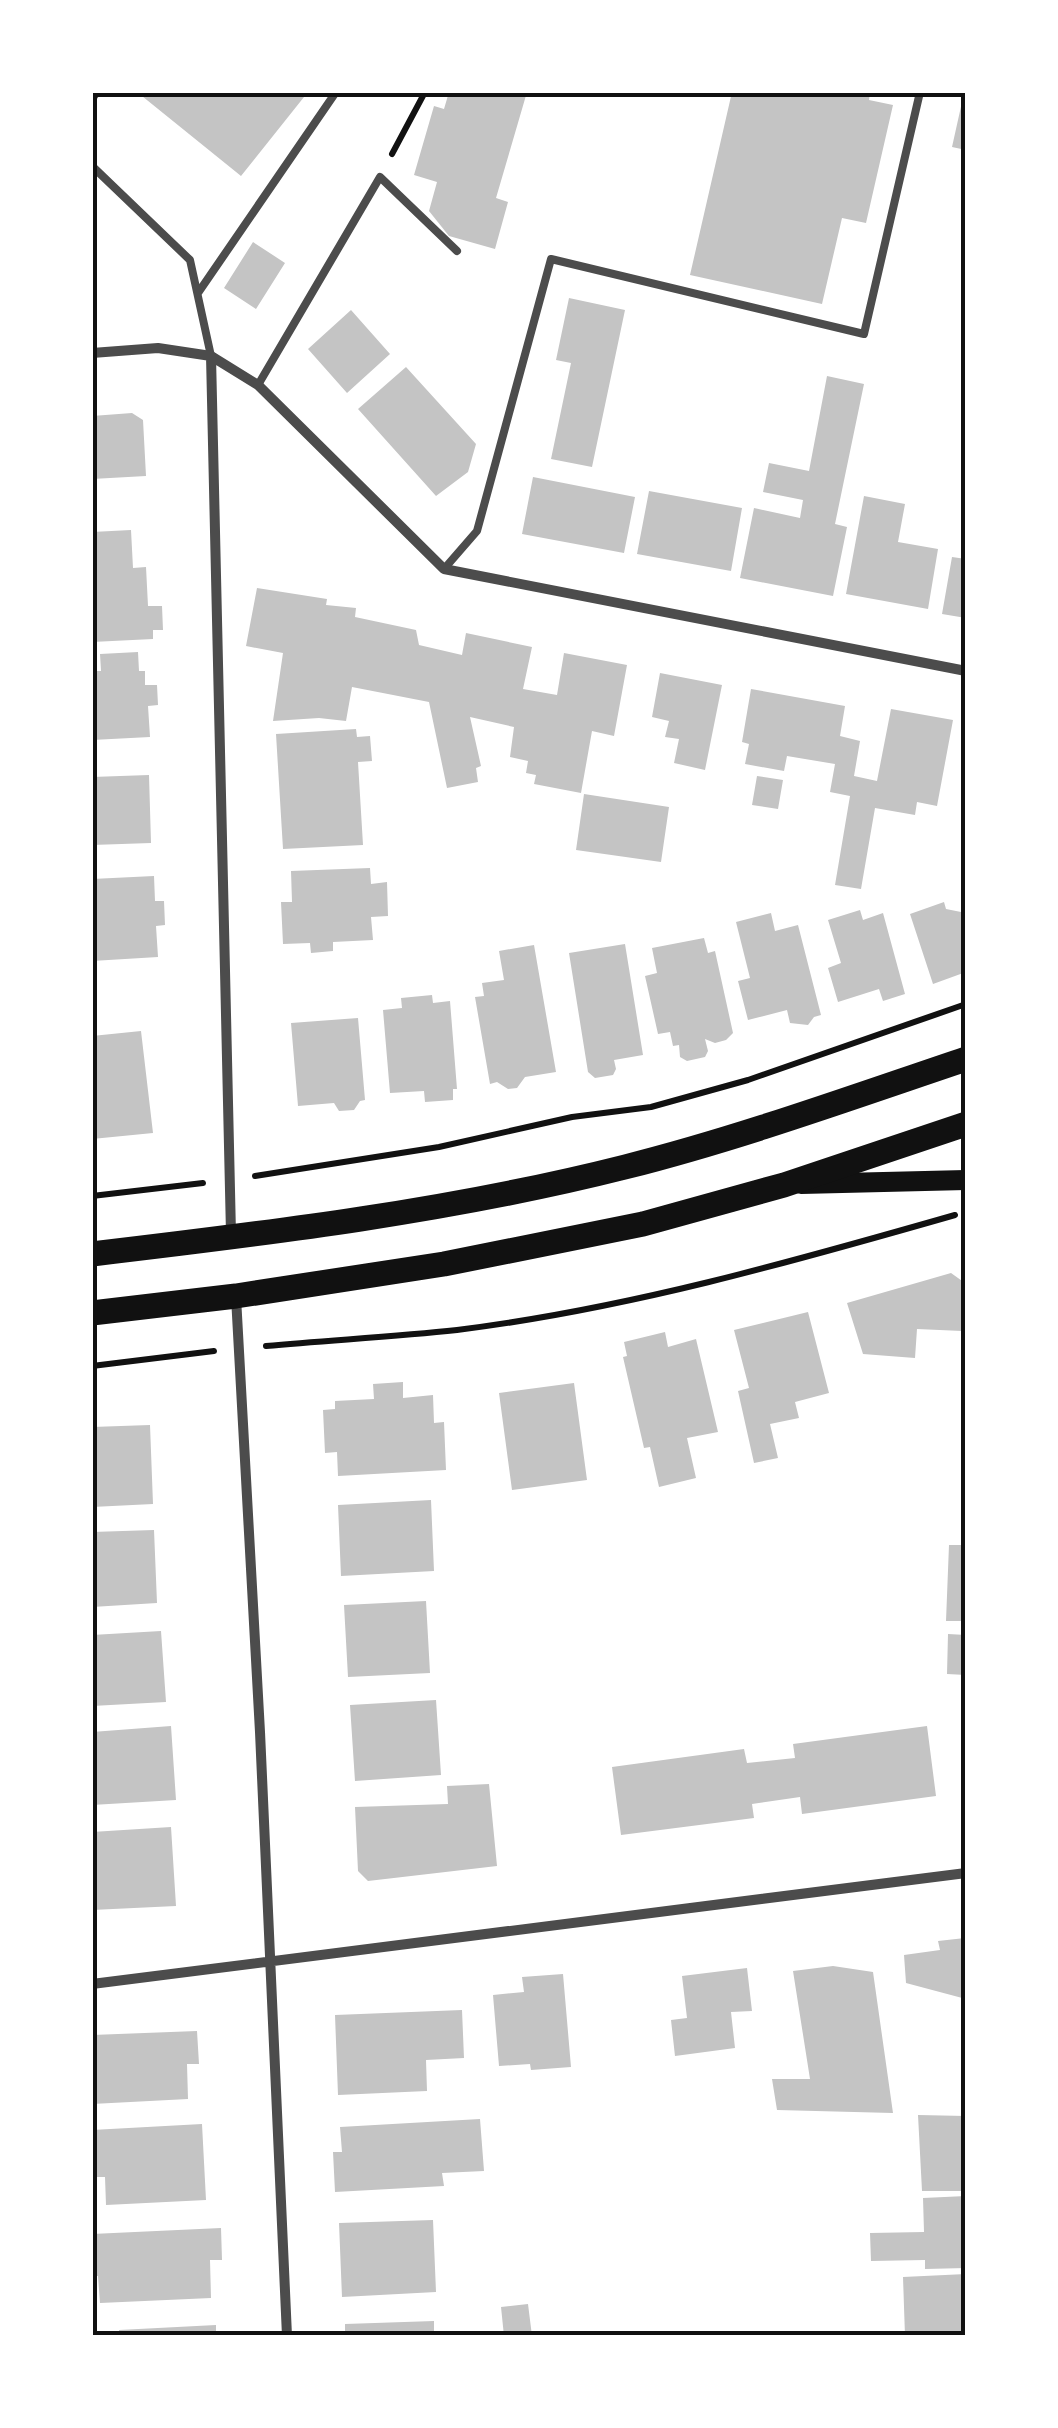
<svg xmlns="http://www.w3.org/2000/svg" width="1058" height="2428" font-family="Signika,sans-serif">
	<rect width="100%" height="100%" fill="#fff"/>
	<path fill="#c4c4c4" d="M137,92h171l-67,84z
		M449,92h78l-31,106 12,4 -13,47 -46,-13 -20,-25 8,-29 -23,-7 20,-69 10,3z
		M732,92h138l-1,8 24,5 -27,118 -24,-5 -20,86 -132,-29z
		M964,93h2v57l-14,-3z
		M253,242l32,21 -29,46 -32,-21z
		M569,298l56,12 -33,157 -41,-8 20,-96 -15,-3z
		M351,310l39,44 -43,39 -39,-44z
		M406,367l70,77 -8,28 -32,24 -78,-87z
		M827,376l37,8 -29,140 12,3 -14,69 -93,-18 14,-70 46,10 3,-18 -40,-8 6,-29 40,8z
		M132,413l11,7 3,56 -54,3v-63z
		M533,477l102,20 -11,56 -102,-19z
		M649,491l93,17 -11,63 -94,-17z
		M864,496l41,8 -7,38 40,7 -10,60 -82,-15z
		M131,530l2,38 13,-1 2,39h14l1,24h-10v9l-61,3v-110z
		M952,557l14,2v59l-24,-4z
		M257,588l70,11 -1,6 30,3 -1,9 61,13 3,15 43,10 4,-22 66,14 -9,42 34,6 7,-42 63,12 -13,71 -22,-5 -11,62 -47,-9 2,-9 -10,-2 2,-12 -18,-4 4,-30 -44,-10 11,49 -5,2 2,14 -31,6 -18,-86 -77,-15 -6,34 -27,-3 -46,3 10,-68 -37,-7z
		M138,652l1,19h6v14h12l1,20 -10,1 2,31 -58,3v-69h9l-1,-17z
		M660,673l62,12 -17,85 -31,-7 5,-24 -14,-2 4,-16 -17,-4z
		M751,689l94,17 -5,30 20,5 -6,35 23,5 14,-72 62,11 -16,86 -20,-4 -2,13 -40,-7 -14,81 -26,-4 15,-89 -20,-4 5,-28 -48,-8 -3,15 -39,-7 4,-20 -7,-2z
		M356,729l1,8 13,-1 2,25 -14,1 5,83 -80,4 -7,-115z
		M149,775l2,68 -59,2v-68z
		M757,776l26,4 -5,29 -26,-4z
		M584,794l85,13 -8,55 -85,-12z
		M370,868l1,16 16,-2 1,34 -17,1 2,23 -40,2v9l-22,2 -1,-10 -27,1 -2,-42h11l-1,-31z
		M154,876l1,25h9l1,24 -9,1 2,31 -66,4v-82z
		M944,902l2,7 20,4v59l-33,12 -23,-70z
		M860,910l3,10 20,-7 22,81 -22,7 -4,-12 -41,13 -10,-34 13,-5 -13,-43z
		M771,913l4,18 23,-6 23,90 -7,2 -6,8 -18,-2 -3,-13 -39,10 -10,-39 12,-3 -14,-56z
		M704,938l4,15 7,-2 18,82 -7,7 -11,3 -10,-4 3,12 -3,6 -18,4 -7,-4 -1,-12 -6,1 -3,-14 -12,2 -13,-58 12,-3 -5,-25z
		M625,944l18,111 -29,5 2,9 -3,6 -18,3 -7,-6 -19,-119z
		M534,945l22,127 -31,5 -8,11 -9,1 -11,-7 -7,2 -15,-87 9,-1 -2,-13 22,-3 -5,-29z
		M432,995l1,8 17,-2 7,88h-4v11l-28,2 -1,-11 -34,2 -7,-83 19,-2 -1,-10z
		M358,1018l7,82 -5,1 -6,9 -15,1 -5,-8 -36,3 -7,-83z
		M141,1031l12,102 -61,6v-103z
		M951,1273l14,10 -3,48 -45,-2 -2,29 -52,-4 -16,-51z
		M808,1312l21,81 -34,9 4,16 -29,6 8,34 -24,5 -16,-72 11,-3 -15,-58z
		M665,1332l3,15 28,-8 22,93 -31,6 9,40 -37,9 -9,-40 -6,1 -21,-91 4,-1 -3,-14z
		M403,1382v16l30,-3 1,28 10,-1 2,48 -108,6 -1,-24 -12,1 -2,-43 12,-1v-8l39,-2 -1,-15z
		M574,1383l13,97 -75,10 -13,-97z
		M150,1425l3,79 -61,3v-80z
		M431,1500l3,71 -93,5 -3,-71z
		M154,1530l3,73 -65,4v-75z
		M949,1545h17v76h-20z
		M426,1601l4,72 -82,4 -4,-72z
		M161,1631l5,71 -74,4v-71z
		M948,1634l18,1v40l-19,-1z
		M436,1700l5,75 -86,6 -5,-76z
		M171,1726l5,74 -84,5v-73z
		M927,1726l9,70 -134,18 -2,-17 -48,7 2,14 -133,17 -9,-68 132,-18 3,14 48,-5 -2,-14z
		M489,1784l8,82 -129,15 -10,-10 -3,-64 93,-3 -1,-18z
		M171,1827l5,79 -84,4v-78z
		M965,1938l1,61 -60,-16 -2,-28 36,-5 -2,-9z
		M833,1966l40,6 20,141 -116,-3 -5,-31h38l-17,-108z
		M747,1968l5,43 -21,1 4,36 -60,8 -4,-36 16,-2 -5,-42z
		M563,1974l8,93 -40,3 -1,-6 -31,2 -6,-71 31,-3 -2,-15z
		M462,2010l2,48 -38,2 1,31 -89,4 -3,-80z
		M197,2031l2,33h-12l1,35 -96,5v-69z
		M918,2115l48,1v75h-44z
		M480,2119l4,52 -42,2 2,13 -109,6 -2,-40h9l-2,-25z
		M202,2124l4,76 -100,5 -1,-28h-13v-47z
		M966,2196v72l-41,1v-9l-54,1 -1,-28 54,-1 -1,-34z
		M433,2220l3,72 -94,5 -3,-74z
		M221,2228l1,32h-12l1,38 -111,5 -2,-27h-6v-42z
		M966,2274v59l-61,3 -2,-59z
		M528,2304l4,32h-28l-3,-29z
		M434,2321v15h-89v-12z
		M216,2325v11h-97v-6z"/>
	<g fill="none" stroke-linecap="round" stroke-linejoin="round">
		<path stroke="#111" stroke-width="6" d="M392,154l33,-62
			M255,1176l184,-29 133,-30 79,-10 97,-27 218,-76
			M92,1196l111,-13
			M266,1346c64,-6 127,-9 191,-16 169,-21 334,-68 498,-115
			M92,1366l122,-15"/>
		<path stroke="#4c4c4c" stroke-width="8" d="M92,99l5,-7
			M92,166l98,94 21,96
			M198,293l138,-201
			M258,385l122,-208 77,74
			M444,569l33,-38 74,-272 313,75 56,-242"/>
		<path stroke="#4c4c4c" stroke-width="10" d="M92,353l66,-5 53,8 47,29 186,184 522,102
			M211,356l20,878
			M236,1297l24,435 27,604
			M92,1984l874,-111"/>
		<path stroke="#111" stroke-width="20" d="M801,1184l165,-4"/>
		<path stroke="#111" stroke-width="25" d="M92,1254c178,-21 359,-43 533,-87 115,-29 228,-70 341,-108
			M92,1313l144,-17 208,-32 199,-40 141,-39 182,-61"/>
	</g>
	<rect width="1058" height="2428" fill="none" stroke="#ffffff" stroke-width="190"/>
	<rect x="95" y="95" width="868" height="2238" fill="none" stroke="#111" stroke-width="4"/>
</svg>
